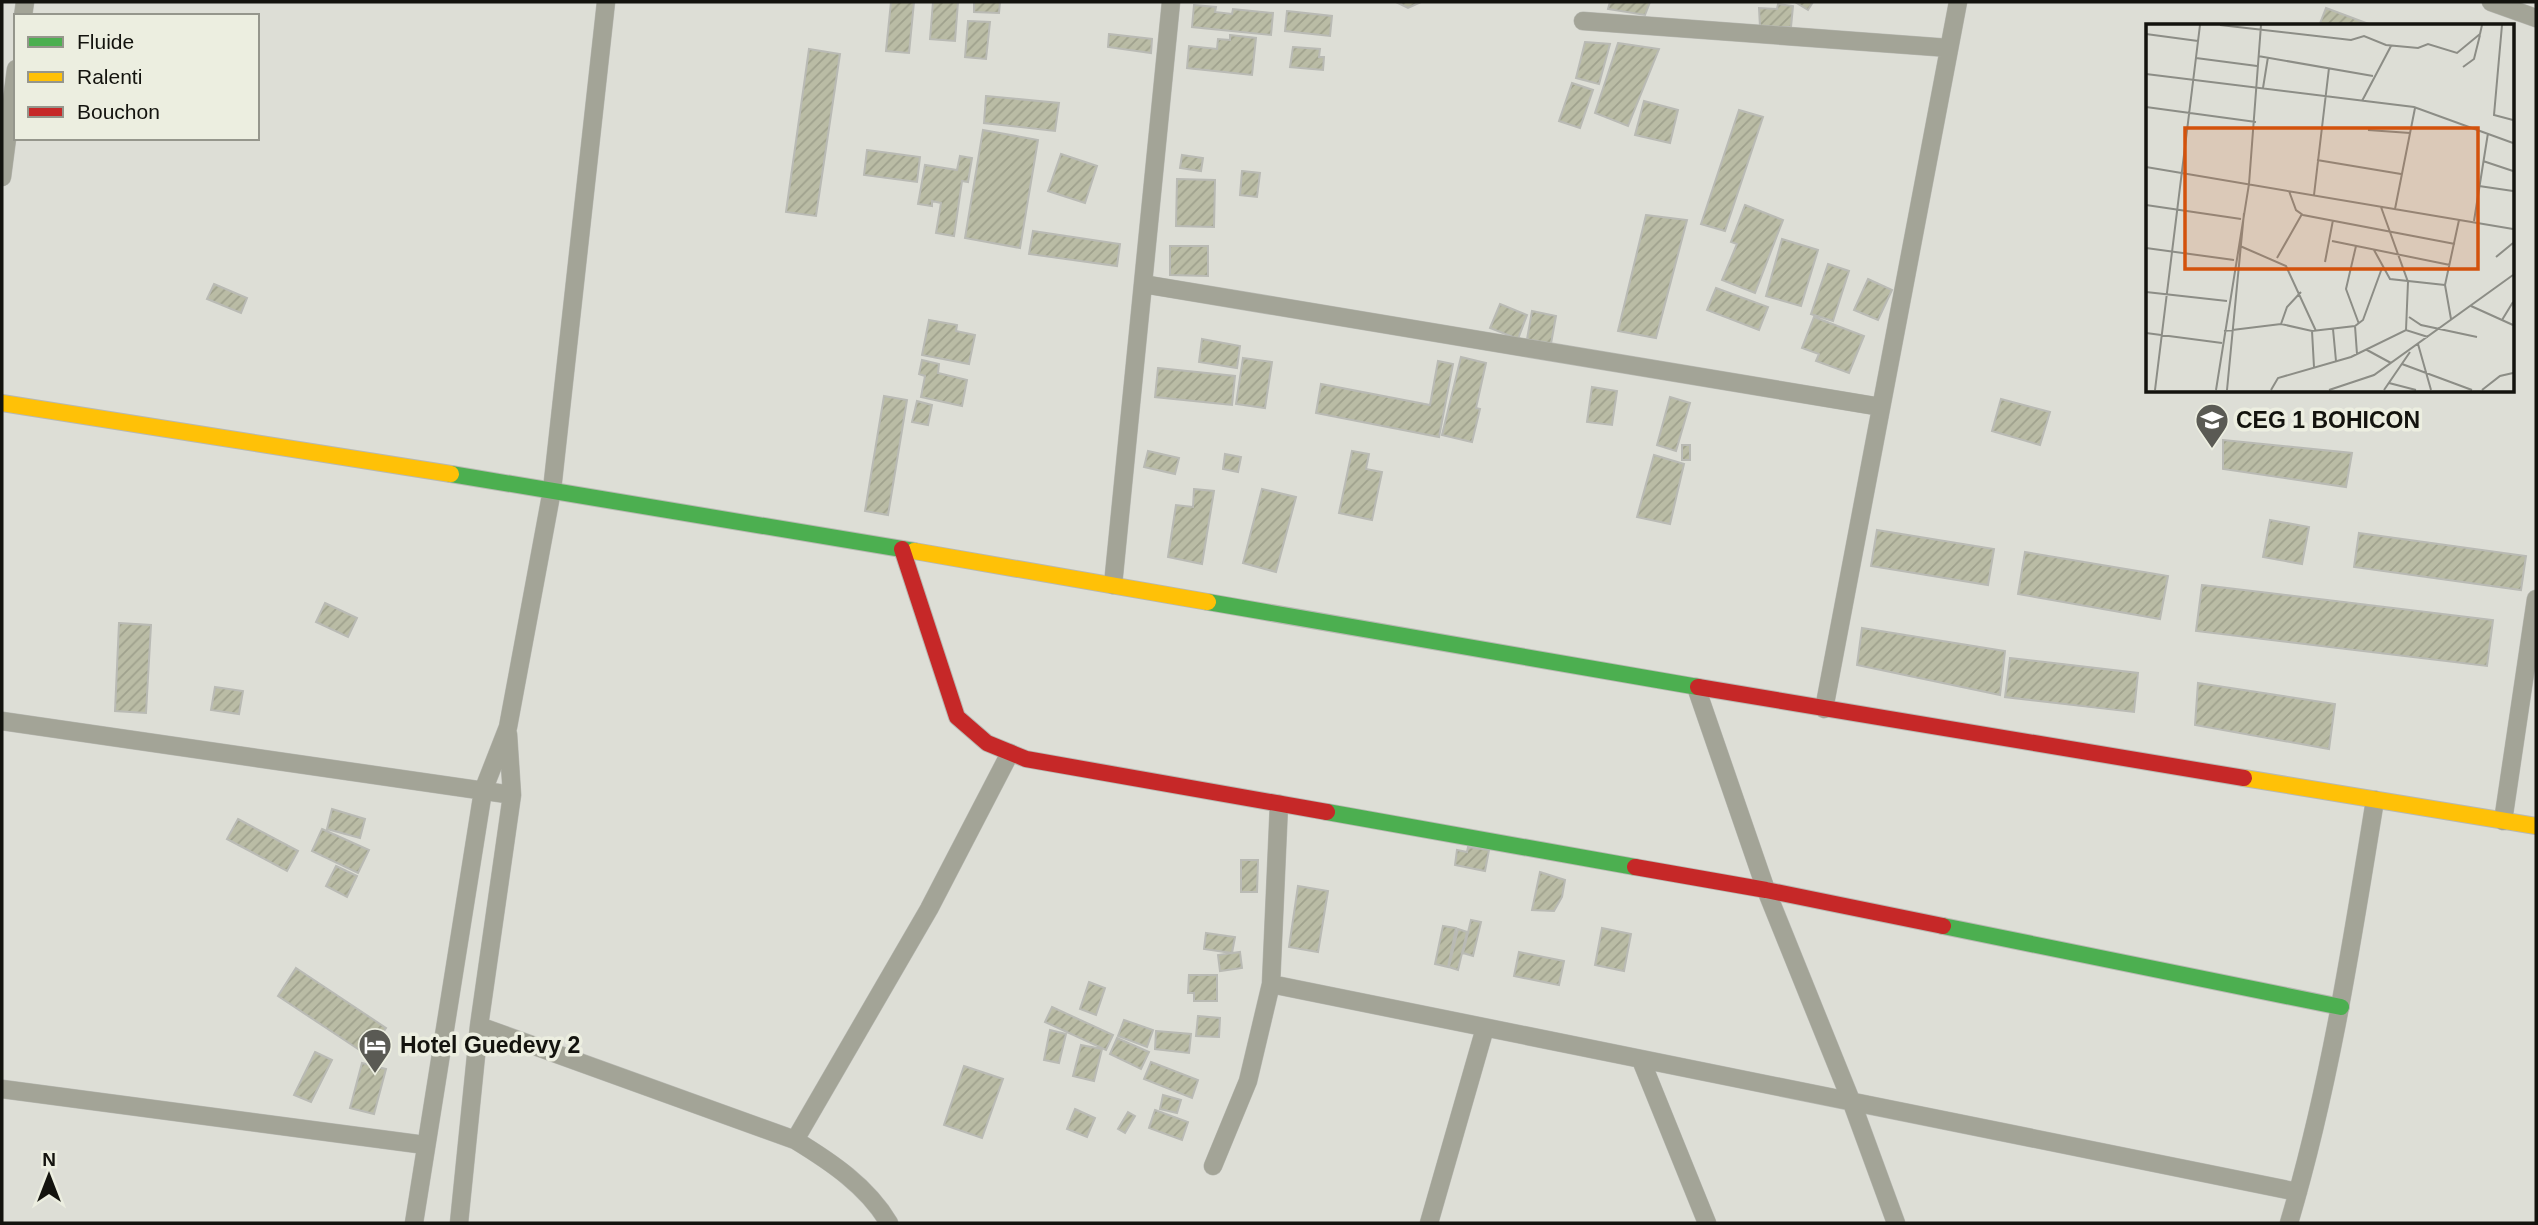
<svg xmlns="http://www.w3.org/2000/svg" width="2538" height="1225" font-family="Arial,sans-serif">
	<defs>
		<pattern id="building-hatch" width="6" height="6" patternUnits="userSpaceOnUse" patternTransform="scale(1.75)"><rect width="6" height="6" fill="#babca5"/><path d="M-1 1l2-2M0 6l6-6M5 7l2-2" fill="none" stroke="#9fa18d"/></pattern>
	</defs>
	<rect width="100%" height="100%" fill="#ddded6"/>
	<path fill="url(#building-hatch)" stroke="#b9bab4" stroke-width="2" d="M891,2h23l-5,51 -23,-2z
		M933,2h25l-3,39 -25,-2z
		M974,2h26l-1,11 -25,-1z
		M1396,2h25l-13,6z
		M1610,2h40l-5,13 -37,-6z
		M1795,2h18l-5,8z
		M1778,4l15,2 -2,21h-31l-1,-19 18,1z
		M1194,5l22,2 -1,5 17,2 1,-5 40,4 -2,22 -79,-8z
		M2326,8l48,18h-55z
		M1287,11l45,5 -2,20 -45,-5z
		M968,21l22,1 -4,37 -21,-2z
		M1109,34l43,5 -1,14 -43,-6z
		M1230,35l26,3 -4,37 -65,-7 2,-22 28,3 1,-10 12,1z
		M1585,42l25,2 -11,40 -23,-6z
		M1618,43l41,6 -31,77 -33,-13z
		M1293,47l27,2 -1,8h5l-1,13 -33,-3z
		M809,49l31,5 -24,162 -30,-4z
		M1572,83l21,7 -13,38 -21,-7z
		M986,96l73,7 -4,28 -71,-8z
		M1644,101l34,9 -8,33 -35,-8z
		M1739,110l24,7 -38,114 -24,-7z
		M983,130l55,10 -18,108 -55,-10z
		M867,150l53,7 -3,25 -53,-7z
		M1061,154l36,12 -12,37 -37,-12z
		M1182,155l21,3 -2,13 -21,-3z
		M960,156l12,2 -4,24 -6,-1 -8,55 -18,-3 5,-30 -9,-2v5l-14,-2 7,-39 32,5z
		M1242,171l18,2 -3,24 -17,-2z
		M1177,179l38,1 -1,47 -38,-1z
		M1745,205l38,15 -28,73 -33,-13 15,-36 -6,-2z
		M1646,215l41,5 -31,118 -38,-7z
		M1033,231l87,13 -3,22 -88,-12z
		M1782,239l36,11 -17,56 -35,-10z
		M1170,246h38v30l-38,-1z
		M1828,264l21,7 -16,50 -22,-7z
		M1868,279l24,11 -14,30 -24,-10z
		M214,284l33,14 -6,15 -34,-14z
		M1716,288l52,19 -9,23 -52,-20z
		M1500,304l27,11 -9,24 -28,-11z
		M1532,311l24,5 -6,33 -24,-4z
		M1814,317l50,19 -15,37 -33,-12 3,-7 -17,-6z
		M929,320l28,5 -1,6 19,4 -6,29 -47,-9z
		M1202,339l38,7 -3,22 -38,-6z
		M1461,357l25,6 -10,45 4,1 -8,33 -30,-7z
		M1243,358l29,4 -7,46 -29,-4z
		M922,360l17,4 -1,9 29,7 -5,26 -41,-9 4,-21 -6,-2z
		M1438,361l15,3 -14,73 -123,-24 5,-29 109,21z
		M1158,368l77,8 -3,29 -77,-8z
		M1592,387l25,4 -5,34 -25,-3z
		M884,396l23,4 -19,115 -23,-4z
		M1670,397l20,6 -14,48 -19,-6z
		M2001,399l49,13 -10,33 -48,-14z
		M917,401l15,4 -4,20 -16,-3z
		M2223,440l129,13 -6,34 -123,-18z
		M1682,445h8v15h-8z
		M1148,451l31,7 -4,16 -31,-7z
		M1352,451l17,3 -3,15 16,3 -10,48 -33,-7z
		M1225,454l16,3 -3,15 -15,-3z
		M1654,455l30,9 -14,60 -33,-7z
		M1194,489l20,2 -12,73 -34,-7 8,-52 17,2z
		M1262,489l34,8 -20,75 -33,-9z
		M2270,520l39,7 -7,37 -39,-7z
		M1877,530l117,19 -6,36 -117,-19z
		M2359,533l167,23 -5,34 -167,-23z
		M2025,552l143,24 -8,43 -142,-25z
		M2202,585l291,35 -6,46 -291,-35z
		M325,603l32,15 -9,19 -32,-15z
		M119,623l32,2 -5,88 -31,-2z
		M1862,628l143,23 -5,44 -143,-30z
		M2010,658l128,15 -4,39 -129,-15z
		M2198,683l137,21 -6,45 -134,-24z
		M215,687l28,4 -4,23 -28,-4z
		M332,809l33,10 -5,19 -33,-9z
		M238,819l60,32 -11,20 -60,-32z
		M322,829l47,21 -11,23 -46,-22z
		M1468,847l21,3 -4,21 -30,-6 2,-15 10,2z
		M1241,860h17l-1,32h-16z
		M336,866l21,10 -10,21 -21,-11z
		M1540,872l25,8 -3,17 -8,14 -22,-1z
		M1298,886l30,5 -10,61 -29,-5z
		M1471,920l10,2 -8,34 -10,-3z
		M1443,926l13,2 -8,39 -13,-3z
		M1602,928l29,6 -7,37 -29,-6z
		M1458,929l9,3 -9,38 -9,-3z
		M1206,933l29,4 -3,16 -28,-4z
		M1240,952l2,16 -22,3 -2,-16z
		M1519,952l45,9 -5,24 -45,-9z
		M296,968l90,60 -19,27 -89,-59z
		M1189,975h28v26h-23v-8h-6z
		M1089,982l16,6 -9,27 -16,-6z
		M1052,1007l61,28 -7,15 -61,-28z
		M1198,1016l22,2 -1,19 -23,-1z
		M1124,1020l29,10 -6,17 -29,-11z
		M1050,1030l16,4 -7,29 -15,-3z
		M1156,1031l35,3 -2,19 -34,-4z
		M1117,1038l32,14 -8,17 -31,-15z
		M1081,1045l21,4 -8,32 -21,-5z
		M315,1052l17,8 -21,42 -17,-7z
		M1151,1062l47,18 -6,18 -48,-19z
		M362,1063l24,6 -12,45 -24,-6z
		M964,1066l39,13 -21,59 -38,-13z
		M1163,1095l18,5 -4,13 -17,-4z
		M1075,1109l20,9 -8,19 -20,-8z
		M1155,1110l33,12 -6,18 -33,-12z
		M1128,1112l7,4 -10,17 -7,-4z"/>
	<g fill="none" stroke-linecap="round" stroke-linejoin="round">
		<defs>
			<path id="street" d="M2491,2l45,16
				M23,16l2,-14
				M1583,21l366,27
				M2,177l14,-108
				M1143,284l738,123
				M1113,585l58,-583
				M1696,687l70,203 86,213 44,120
				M1824,709l134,-707
				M2,721l510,74
				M2503,821l33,-222
				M1271,984l1027,208
				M479,1026l316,114c36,22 72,46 94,83
				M1641,1060l66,163
				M2,1089l423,56
				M795,1140l134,-231 81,-156
				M1213,1166l35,-85 23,-97 8,-180
				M414,1223l69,-432 25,-64 44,-237 54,-488
				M459,1223l20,-197 33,-231 -4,-61
				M1429,1223l56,-195
				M2289,1223c41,-138 63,-281 86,-423"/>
			<path id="fast" d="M451,474l463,77
				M1208,602l490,85
				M1327,812l308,55
				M1943,926l398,81"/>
			<path id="slow" d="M2,403l449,71
				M914,551l294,51
				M2244,778l292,48"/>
			<path id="jam" d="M902,549l55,168 30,26 39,16 301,53
				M1698,687l546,91
				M1635,867l131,23 177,36"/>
		</defs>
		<use href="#street" stroke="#b8b9b3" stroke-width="19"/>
		<use href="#fast" stroke="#b8b9b3" stroke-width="18"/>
		<use href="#slow" stroke="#b8b9b3" stroke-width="18"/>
		<use href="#jam" stroke="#b8b9b3" stroke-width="18"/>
		<use href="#street" stroke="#a3a497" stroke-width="18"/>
		<use href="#fast" stroke="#4caf50" stroke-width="16"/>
		<use href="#slow" stroke="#ffc107" stroke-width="16"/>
		<use href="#jam" stroke="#c62828" stroke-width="16"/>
	</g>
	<defs>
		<symbol id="school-pin" viewBox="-11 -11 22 30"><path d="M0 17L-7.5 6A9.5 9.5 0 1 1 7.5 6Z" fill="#5a5a54" stroke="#eceee0"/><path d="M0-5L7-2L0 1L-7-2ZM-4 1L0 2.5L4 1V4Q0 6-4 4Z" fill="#fff"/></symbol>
		<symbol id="hotel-pin" viewBox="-11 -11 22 30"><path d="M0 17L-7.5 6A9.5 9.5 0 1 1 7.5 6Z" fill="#5a5a54" stroke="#eceee0"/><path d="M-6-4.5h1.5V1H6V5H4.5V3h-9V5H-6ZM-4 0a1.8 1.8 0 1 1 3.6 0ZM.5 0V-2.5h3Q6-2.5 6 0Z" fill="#fff"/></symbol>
	</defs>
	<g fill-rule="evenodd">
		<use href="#school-pin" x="2193" y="401" width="38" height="52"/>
		<use href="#hotel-pin" x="356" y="1026" width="38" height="52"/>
	</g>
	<g text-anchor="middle" stroke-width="7" stroke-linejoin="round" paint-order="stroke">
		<g font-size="23" font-weight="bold" fill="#13130e" stroke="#eceee0" text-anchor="start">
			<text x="2236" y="428">CEG 1 BOHICON</text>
			<text x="400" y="1053">Hotel Guedevy 2</text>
		</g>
	</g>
	<g transform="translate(2146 24)">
		<rect width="368" height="368" fill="#ddded6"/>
		<path fill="none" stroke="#8c8d86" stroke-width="2" d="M74,1l131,15 13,-4 22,9 32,3 10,-4 29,9 23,-19 2,-9M356,1l-8,90 19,5M0,10l52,7M112,32l115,20M50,34l61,8M317,43l11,-8 6,-24M0,50l268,33 99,36M117,64l5,-31M216,77l29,-55M0,83l110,15M222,106l42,3M171,136l84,14M337,137l30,10M0,143l367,62M333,162l34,5M143,167l7,19 7,5 152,29M168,171l15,-127M0,181l95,14M235,183l27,75 -2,48M249,185l20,-101M328,197l14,-88M186,217l118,24M94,222l46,20 30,65M210,222l-10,43 13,35M0,224l88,12M228,226l16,29 55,6M350,233l17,-14M131,234l25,-44M179,238l8,-42M0,268l81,9M325,282l42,19M263,293l12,8 56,12M305,295l-6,-34 14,-65M356,296l11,-18M135,300l6,-17 14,-15M209,302l2,28M187,305l3,32M78,307l57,-7 31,7 43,-5 8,-6 19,-52M166,307l2,36M0,309l76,10M272,320l13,46M221,326l24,13M256,340l70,26M243,359l27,7M9,366l45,-365M70,366l33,-206 12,-159M81,366l17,-177M125,366l7,-12 73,-21 55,-27 22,7M183,366l45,-15 139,-100M238,366l26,-38M336,366l18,-14 13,-3"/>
		<path fill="#d3520c" fill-opacity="0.15" stroke="#d3520c" stroke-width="3.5" d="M39,104h293v141h-293z"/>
		<rect width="368" height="368" fill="none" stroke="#13130e" stroke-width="3.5"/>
	</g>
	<rect width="2538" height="1225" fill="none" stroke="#13130e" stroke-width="7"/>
	<rect x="14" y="14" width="245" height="126" fill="#eceee0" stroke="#95968c" stroke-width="2"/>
	<rect x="28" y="37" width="35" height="10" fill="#4caf50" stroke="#95968c" stroke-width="2"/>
	<text x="77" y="49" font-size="21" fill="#13130e">Fluide</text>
	<rect x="28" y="72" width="35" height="10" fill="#ffc107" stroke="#95968c" stroke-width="2"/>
	<text x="77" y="84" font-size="21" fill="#13130e">Ralenti</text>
	<rect x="28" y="107" width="35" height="10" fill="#c62828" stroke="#95968c" stroke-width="2"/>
	<text x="77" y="119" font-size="21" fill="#13130e">Bouchon</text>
	<g transform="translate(49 1176)" stroke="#eceee0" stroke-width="5" paint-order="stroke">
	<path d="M0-5L12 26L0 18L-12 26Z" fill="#13130e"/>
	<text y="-10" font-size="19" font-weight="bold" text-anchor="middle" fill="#13130e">N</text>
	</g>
</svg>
